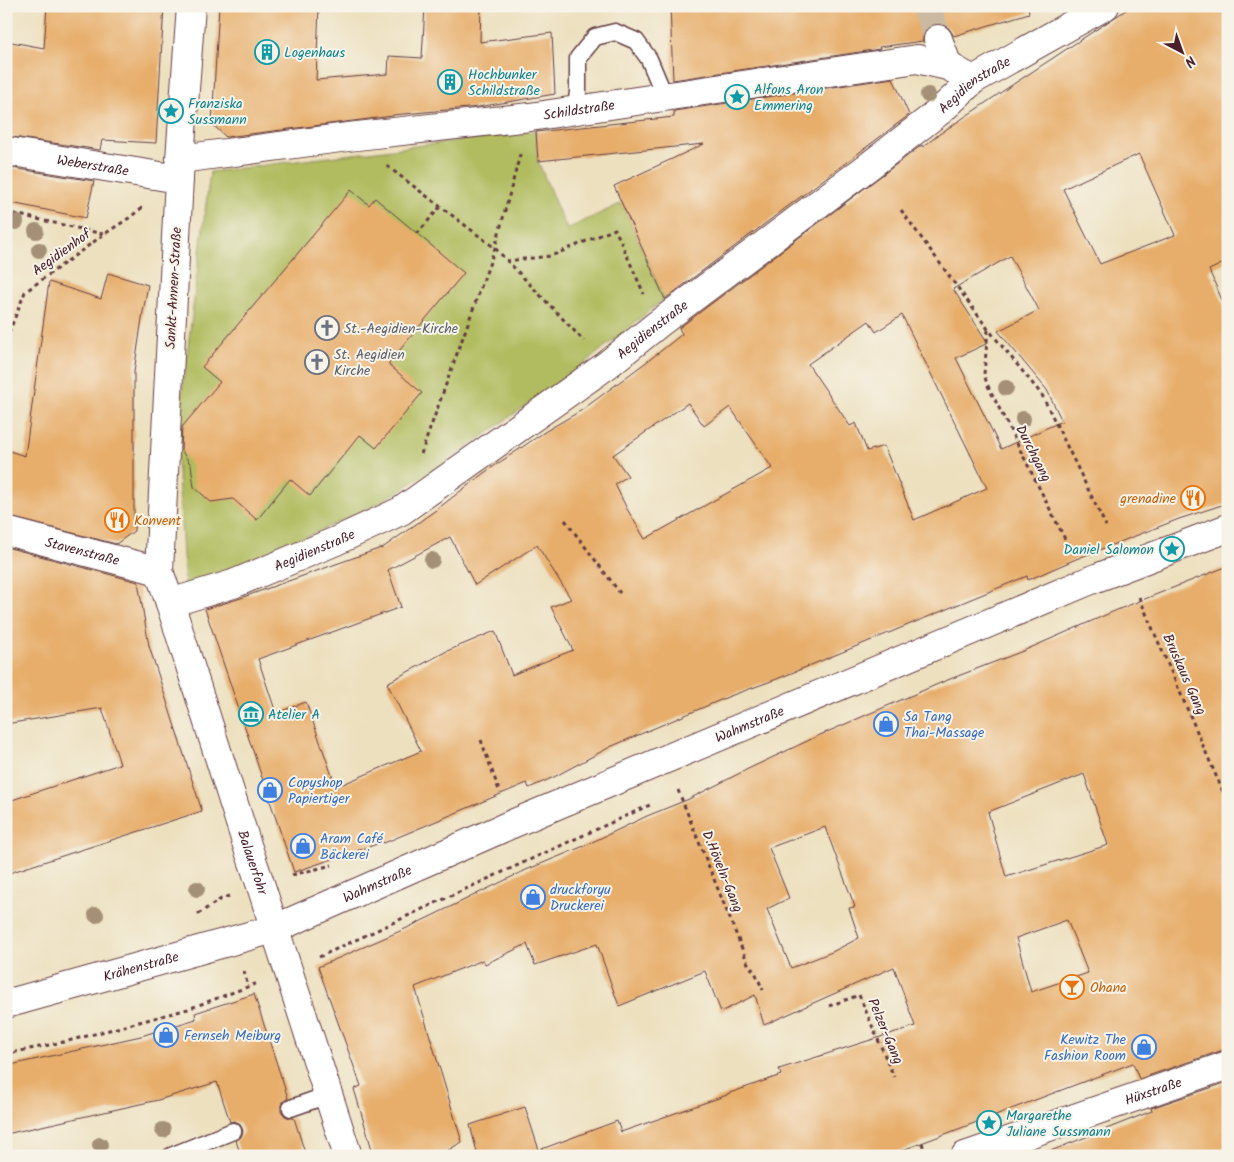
<svg xmlns="http://www.w3.org/2000/svg" width="1234" height="1162" font-family="Kalam,sans-serif">
	<rect width="100%" height="100%" fill="#f7f3e8"/>
	<filter id="ink" filterUnits="userSpaceOnUse"><feTurbulence type="fractalNoise" baseFrequency=".02" numOctaves="2"/><feDisplacementMap in="SourceGraphic" scale="10" xChannelSelector="R" yChannelSelector="G"/><feConvolveMatrix kernelMatrix="1 2 1 2 8 2 1 2 1" color-interpolation-filters="sRGB"/></filter>
	<filter id="wash" filterUnits="userSpaceOnUse"><feTurbulence type="fractalNoise" baseFrequency=".0096" numOctaves="4" result="noise"/><feDisplacementMap in="SourceGraphic" scale="20" xChannelSelector="R" yChannelSelector="G"/><feGaussianBlur stdDeviation="1.12" result="paint"/><feColorMatrix in="noise" values="0 0 0 0 0 0 0 0 0 0 0 0 0 0 0 0 0 1.4 0 .05"/><feComposite in="paint" operator="in"/></filter>
	<g filter="url(#wash)">
		<rect width="100%" height="100%" fill="#ede0bf"/>
		<path fill="#b0bc5e" stroke="#7d6e44" d="M536,131l2,30 21,51 8,17 55,-26 23,53 20,42 -80,65 -124,89 -81,51 -107,49 -88,34 -9,-144 34,-270z"/>
		<g id="blocks">
			<path fill="#e7ad6b" fill-rule="evenodd" d="M47,6h117l-8,137 -54,-3 -2,10 -94,-14v-95l38,7z
				M219,6h100l-3,74 72,-6 1,-18 33,2 3,-52h56l-1,36 72,-9 3,61 -77,13 -85,8v1l-167,21 -14,-13z
				M670,6h358l1,7 -75,23 -6,-9 -7,-3h-8l-7,5 -3,7v5l-44,6 1,2 -207,31z
				M1132,6h96v255l-19,9 19,44v189l-49,16 -103,40 -48,21 -1,-4 -250,103 -47,17 -120,51 -56,30 -25,11 -2,-5 -143,60 -1,-1 -89,30 -89,-263 33,-10 143,-51v1l55,-39 48,-37 62,-42 36,-21 75,-56 25,-20 -3,-6 243,-183 1,2 15,-12 71,-48zM1139,154l36,81 -75,29 -37,-75zM1010,256l29,54 -41,21 49,59 15,31 -61,28 -45,-91 32,-15 -35,-54zM902,315l85,173 -73,32 -30,-74 -17,5 -11,-28 -6,3 -42,-62 61,-43 7,11zM688,403l16,23 26,-19 42,61 -127,71 -18,-30 -12,-25 13,-8 -15,-21zM450,537l25,48 62,-40 34,54 -20,8 22,43 -61,25 -17,-44 -48,20 -60,32 34,68 -85,36 -30,-85 -30,11 -18,-54 143,-52 -13,-37z
				M893,78l16,37 -244,184 -51,-113 90,-42 -166,17 -2,-29 138,-15v-6z
				M6,167l88,14 -8,37 -80,-16z
				M351,190l18,15 6,-7 89,75 -76,91 34,29 -46,55 -16,-13 -50,61 -20,-17 -33,41 -24,-21 -22,3 -17,-15 -3,-22 -10,-15 1,-23 38,-45 -18,-15z
				M108,273l40,12 -5,27 -9,60v159l-18,13 -110,-28v-66l19,6 24,-174 52,17z
				M6,547l132,35 11,64 53,165 -196,63v-72l114,-38 -18,-56 -96,16z
				M1228,566v484h-5l-84,29 -6,-16 -246,93h-409l-8,-31 55,-18 14,43 78,-29 4,11 106,-37v-1l54,-19 -2,-6 136,-43 -21,-59 -130,58 -9,-30 -34,17 -16,-41 -86,35 -22,-62 -62,21 -8,-21 -42,20 -2,-4 -68,27 47,155 -24,14h-64l-20,-67 7,-3 -43,-119 89,-39 119,-58 58,-24 63,-30 42,-17 59,-30 72,-34 125,-54 78,-30 94,-41zM1084,774l24,71 -102,32 -18,-65zM825,827l30,80 -6,1 10,30 -27,14 -41,16 -24,-59 22,-11 -20,-50zM1067,920l21,53 -57,19 -15,-54z
				M254,994l34,104 -5,4 -2,4v5l4,5 5,2h4l12,38h-65l-5,-15 5,-4 2,-5 -1,-4 -3,-5 -5,-2 -4,1 -13,-40 -59,18 -152,34v-68l135,-30 55,-17 -1,-6z
				M1228,1082v74h-184l-1,-2 109,-43 -1,-3z"/>
		</g>
	</g>
	<g filter="url(#ink)">
		<use href="#blocks" fill-opacity="0" stroke="#623c41" stroke-width="1"/>
		<g fill="none" stroke-linecap="round" stroke-linejoin="round">
			<path stroke="#ccb9a1" stroke-width="28" stroke-dasharray="28 14" stroke-linecap="butt" d="M926,6l12,33"/>
			<defs>
				<path id="lane" d="M576,110l2,-19v-33l17,-21 20,-5 21,9 13,18 16,38
					M291,1108l37,-13
					M171,1156l62,-25"/>
				<g id="street">
					<path id="s1" d="M191,6l-11,153 -21,412 11,32 77,242 13,38 88,273"/>
					<path d="M938,39l10,27"/>
					<path id="s2" d="M6,151l173,28"/>
					<path id="s3" d="M180,159l168,-22 182,-20 387,-58 31,7 25,14"/>
					<path id="s4" d="M6,531l153,40"/>
					<path id="s5" d="M170,603l63,-19 103,-43 65,-30 206,-146 51,-41 211,-158 71,-55 33,-31 132,-74"/>
					<path id="s6" d="M965,1156l263,-91"/>
				</g>
				<g id="secondary">
					<path id="s7" d="M6,1004l268,-75 238,-105 579,-244 137,-52"/>
				</g>
			</defs>
			<use href="#lane" stroke="#623c41" stroke-width="19"/>
			<use href="#street" stroke="#623c41" stroke-width="30"/>
			<use href="#secondary" stroke="#623c41" stroke-width="30"/>
			<path stroke="#623c41" stroke-width="3" stroke-dasharray="4 4" stroke-linecap="butt" d="M818,6v1
				M387,166l108,82 89,93
				M901,210l87,119 54,66 64,131
				M6,212l97,22
				M417,234l23,-27
				M506,261l45,-5 64,-27 29,65
				M988,330l-4,44 3,10 85,169
				M6,340l19,-48 78,-57 26,-17 14,-11
				M421,454l74,-206 26,-97
				M565,520l55,73
				M1139,597l84,195
				M481,740l19,53
				M678,790l71,176 6,6 8,18
				M292,875l40,-10
				M198,914l23,-15 8,-3
				M319,957l151,-70 182,-83
				M244,971l4,16
				M829,1006l30,-11 35,82
				M6,1054l62,-13 120,-32 70,-26
				M922,1143l4,13"/>
			<use href="#lane" stroke="#fff" stroke-width="16"/>
			<use href="#street" stroke="#fff" stroke-width="28"/>
			<use href="#secondary" stroke="#fff" stroke-width="28"/>
		</g>
		<g fill="#a49076">
			<circle cx="928" cy="95" r="8"/>
			<circle cx="16" cy="222" r="8"/>
			<circle cx="36" cy="231" r="8"/>
			<circle cx="39" cy="250" r="8"/>
			<circle cx="1006" cy="388" r="8"/>
			<circle cx="1023" cy="419" r="8"/>
			<circle cx="432" cy="560" r="8"/>
			<circle cx="197" cy="889" r="8"/>
			<circle cx="96" cy="915" r="8"/>
			<circle cx="163" cy="1130" r="8"/>
			<circle cx="100" cy="1145" r="8"/>
		</g>
	</g>
	<defs>
		<symbol id="building-ring" viewBox="-11 -11 22 22"><circle r="9.5" fill="#f7f3e8" stroke="#0f9aa8" stroke-width="1.5"/><path d="M-4-6H4V6H1V3H-1V6H-4ZM-2.5-4.3h1.7v1.8h-1.7ZM.8-4.3h1.7v1.8H.8ZM-2.5-1h1.7V.8h-1.7ZM.8-1h1.7V.8H.8Z" fill="#0f9aa8"/></symbol>
		<symbol id="sight-ring" viewBox="-11 -11 22 22"><circle r="9.5" fill="#f7f3e8" stroke="#0f9aa8" stroke-width="1.5"/><path d="M0-6L1.8-2.2L6-1.7L2.9 1.2L3.7 5.4L0 3.3L-3.7 5.4L-2.9 1.2L-6-1.7L-1.8-2.2Z" fill="#0f9aa8"/></symbol>
		<symbol id="church-ring" viewBox="-11 -11 22 22"><circle r="9.5" fill="#f7f3e8" stroke="#6b7280" stroke-width="1.5"/><path d="M-1.2-6h2.4v3.5h3.3v2.4h-3.3V6h-2.4V-.1h-3.3v-2.4h3.3Z" fill="#6b7280"/></symbol>
		<symbol id="restaurant-ring" viewBox="-11 -11 22 22"><circle r="9.5" fill="#f7f3e8" stroke="#e8710a" stroke-width="1.5"/><path d="M-5-6h1v4h1v-4h1v4h1v-4h1v5L-1.5 .5V6h-2V.5L-5-1ZM5-6V6H3V1.5H1.5Q1.5-4 5-6Z" fill="#e8710a"/></symbol>
		<symbol id="museum-ring" viewBox="-11 -11 22 22"><circle r="9.5" fill="#f7f3e8" stroke="#0f9aa8" stroke-width="1.5"/><path d="M0-6L6-3V-2H-6V-3ZM-5-1h2V3h-2ZM-1-1h2V3h-2ZM3-1h2V3H3ZM-6 4H6V6H-6Z" fill="#0f9aa8"/></symbol>
		<symbol id="shop-ring" viewBox="-11 -11 22 22"><circle r="9.5" fill="#f7f3e8" stroke="#3f7fe0" stroke-width="1.5"/><path d="M-5-2.5h2.3a2.7 3.5 0 0 1 5.4 0H5L5.5 6h-11ZM-1.5-2.5h3a1.5 2.3 0 0 0-3 0Z" fill="#3f7fe0"/></symbol>
		<symbol id="bar-ring" viewBox="-11 -11 22 22"><circle r="9.5" fill="#f7f3e8" stroke="#e8710a" stroke-width="1.5"/><path d="M-6-5H6L.8 .8V4.5H3.5V6h-7V4.5H-.8V.8Z" fill="#e8710a"/></symbol>
	</defs>
	<g fill-rule="evenodd">
		<use href="#building-ring" x="253" y="38" width="28" height="28"/>
		<use href="#building-ring" x="436" y="68" width="28" height="28"/>
		<use href="#sight-ring" x="723" y="83" width="28" height="28"/>
		<use href="#sight-ring" x="157" y="97" width="28" height="28"/>
		<use href="#church-ring" x="313" y="314" width="28" height="28"/>
		<use href="#church-ring" x="303" y="348" width="28" height="28"/>
		<use href="#restaurant-ring" x="1179" y="484" width="28" height="28"/>
		<use href="#restaurant-ring" x="103" y="506" width="28" height="28"/>
		<use href="#sight-ring" x="1158" y="535" width="28" height="28"/>
		<use href="#museum-ring" x="237" y="700" width="28" height="28"/>
		<use href="#shop-ring" x="872" y="710" width="28" height="28"/>
		<use href="#shop-ring" x="256" y="776" width="28" height="28"/>
		<use href="#shop-ring" x="289" y="832" width="28" height="28"/>
		<use href="#shop-ring" x="519" y="883" width="28" height="28"/>
		<use href="#bar-ring" x="1058" y="973" width="28" height="28"/>
		<use href="#shop-ring" x="152" y="1021" width="28" height="28"/>
		<use href="#shop-ring" x="1130" y="1033" width="28" height="28"/>
		<use href="#sight-ring" x="975" y="1109" width="28" height="28"/>
	</g>
	<g text-anchor="middle" stroke-width="4" stroke-linejoin="round" paint-order="stroke">
		<g font-size="14" fill="#0d838f" stroke="#f7f3e8" text-anchor="start">
			<text x="284" y="57">Logenhaus</text>
			<text x="468" y="79">Hochbunker<tspan x="468" dy="16">Schildstraße</tspan></text>
			<text x="754" y="94">Alfons Aron<tspan x="754" dy="16">Emmering</tspan></text>
			<text x="188" y="108">Franziska<tspan x="188" dy="16">Sussmann</tspan></text>
			<text x="1154" y="554" text-anchor="end">Daniel Salomon</text>
			<text x="268" y="719">Atelier A</text>
			<text x="1006" y="1120">Margarethe<tspan x="1006" dy="16">Juliane Sussmann</tspan></text>
		</g>
		<g font-size="14" fill="#4a1f2b" stroke="#f7f3e8">
			<text dy="5" stroke="none"><textPath href="#s5" startOffset="964">Aegidienstraße</textPath></text>
			<text dy="5" stroke="none"><textPath href="#s3" startOffset="402">Schildstraße</textPath></text>
			<text dy="5" stroke="none"><textPath href="#s2" startOffset="88">Weberstraße</textPath></text>
			<text transform="translate(61 252) rotate(-36)" y="5">Aegidienhof</text>
			<text transform="translate(173 288) rotate(-87)" y="5">Sankt-Annen-Straße</text>
			<text dy="5" stroke="none"><textPath href="#s5" startOffset="559">Aegidienstraße</textPath></text>
			<text transform="translate(1034 453) rotate(63)" y="5">Durchgang</text>
			<text dy="5" stroke="none"><textPath href="#s5" startOffset="154">Aegidienstraße</textPath></text>
			<text dy="5" stroke="none"><textPath href="#s4" startOffset="79">Stavenstraße</textPath></text>
			<text transform="translate(1185 674) rotate(66)" y="5">Bruskaus Gang</text>
			<text dy="5" stroke="none"><textPath href="#s7" startOffset="796">Wahmstraße</textPath></text>
			<text dy="5" stroke="none"><textPath href="#s1" startOffset="872">Balauerfohr</textPath></text>
			<text transform="translate(723 871) rotate(68)" y="5">D.Höveln-Gang</text>
			<text dy="5" stroke="none"><textPath href="#s7" startOffset="391">Wahmstraße</textPath></text>
			<text dy="5" stroke="none"><textPath href="#s7" startOffset="140">Krähenstraße</textPath></text>
			<text transform="translate(886 1031) rotate(67)" y="5">Pelzer-Gang</text>
			<text dy="5" stroke="none"><textPath href="#s6" startOffset="199">Hüxstraße</textPath></text>
		</g>
		<g font-size="14" fill="#5b616d" stroke="#f7f3e8" text-anchor="start">
			<text x="344" y="333">St.-Aegidien-Kirche</text>
			<text x="334" y="359">St. Aegidien<tspan x="334" dy="16">Kirche</tspan></text>
		</g>
		<g font-size="14" fill="#c56008" stroke="#f7f3e8" text-anchor="start">
			<text x="1176" y="503" text-anchor="end">grenadine</text>
			<text x="134" y="525">Konvent</text>
			<text x="1090" y="992">Ohana</text>
		</g>
		<g font-size="14" fill="#366cbe" stroke="#f7f3e8" text-anchor="start">
			<text x="904" y="721">Sa Tang<tspan x="904" dy="16">Thai-Massage</tspan></text>
			<text x="288" y="787">Copyshop<tspan x="288" dy="16">Papiertiger</tspan></text>
			<text x="320" y="843">Aram Café<tspan x="320" dy="16">Bäckerei</tspan></text>
			<text x="550" y="894">druckforyu<tspan x="550" dy="16">Druckerei</tspan></text>
			<text x="184" y="1040">Fernseh Meiburg</text>
			<text x="1126" y="1044" text-anchor="end">Kewitz The<tspan x="1126" dy="16">Fashion Room</tspan></text>
		</g>
	</g>
	<rect width="1234" height="1162" fill="none" stroke="#f7f3e8" stroke-width="25"/>
	<g transform="translate(1182 52) rotate(139)" stroke="#f7f3e8" stroke-width="4" paint-order="stroke">
	<path d="M0-4L9 19L0 12L-9 19Z" fill="#4a1f2b"/>
	<text y="-8" font-size="14" font-weight="bold" text-anchor="middle" fill="#4a1f2b">N</text>
	</g>
</svg>
